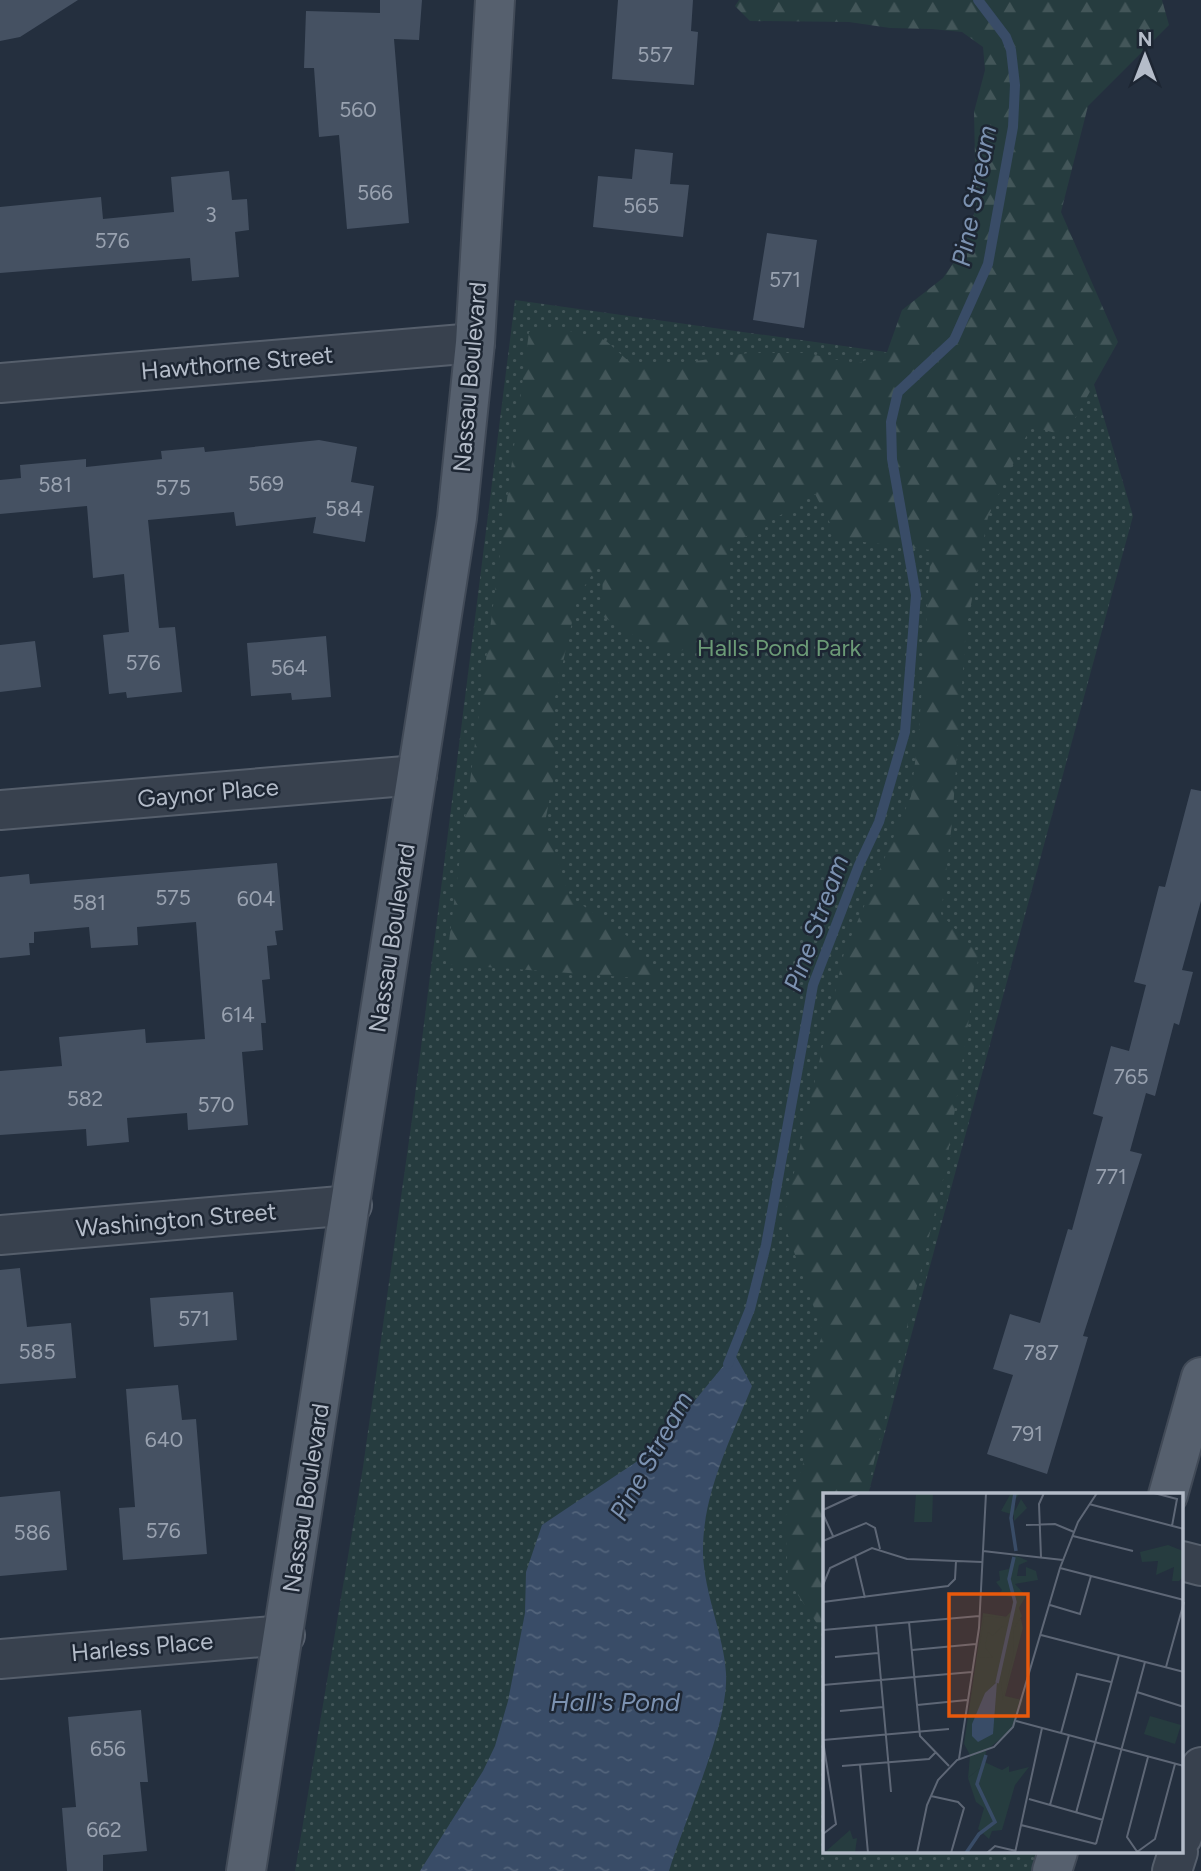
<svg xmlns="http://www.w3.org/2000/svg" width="1201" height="1871" font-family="Figtree,sans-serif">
	<defs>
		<pattern id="grass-dots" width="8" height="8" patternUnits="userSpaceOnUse" patternTransform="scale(1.75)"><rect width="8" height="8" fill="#263c3f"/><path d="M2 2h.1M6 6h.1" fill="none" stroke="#435659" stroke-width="1.8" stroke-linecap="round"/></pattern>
		<pattern id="forest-firs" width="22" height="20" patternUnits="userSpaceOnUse" patternTransform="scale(1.75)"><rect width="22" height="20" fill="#263c3f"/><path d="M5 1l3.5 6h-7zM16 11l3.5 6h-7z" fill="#435659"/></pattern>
		<pattern id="water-ripples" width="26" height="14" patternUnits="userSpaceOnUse" patternTransform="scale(1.75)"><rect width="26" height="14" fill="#394c67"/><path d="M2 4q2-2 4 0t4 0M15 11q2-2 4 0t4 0" fill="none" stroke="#53647b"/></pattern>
	</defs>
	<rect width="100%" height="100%" fill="#242f3e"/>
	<path fill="url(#grass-dots)" d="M515,300l578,81 40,135 -265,979h-43v357h238l-7,19h-761l68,-404 49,-348z"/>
	<path fill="url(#forest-firs)" d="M739,0h423l7,25 -81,81 -27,106 57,130 -53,94 -34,-10 -43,91 -22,113 -14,193 -11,91 38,40 -33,213 -80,328h-41v129l-7,1 -30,-45 -3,-62 18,-54 10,-102 10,-29 -40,-112 61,-268 67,-157 8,-67 12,-179 -93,-11 -23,-45 -88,54 6,95 -71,10 -60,-37 1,-58 -25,38 -24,106v75l-9,45 24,74 57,39 37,45 -217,-16 83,-632 29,-4 47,12 29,26 43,-2 71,-11h58l50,11 31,-12 15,-42 41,-32 22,-32 11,-40 -2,-94 11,-42 -2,-23 -21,-15 -30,-3 -42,-1 -41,-6 -99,-1 -15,-15z"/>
	<path fill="url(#water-ripples)" d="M734,1353l18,33c-21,53 -50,108 -49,167 1,40 21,83 23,120 3,52 -41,145 -57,198h-249l63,-100 12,-25 13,-45 17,-88 1,-41 16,-47 112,-75z"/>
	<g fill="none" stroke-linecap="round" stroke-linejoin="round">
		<path stroke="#394c67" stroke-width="10" d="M728,1364l22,-55 16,-64 47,-260 46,-120 20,-43 26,-90 11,-137 -24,-136 -1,-37 7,-30 56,-52 34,-76 25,-137 2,-42 -4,-35 -5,-13 -28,-37"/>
	</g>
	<path fill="#455162" d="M0,0h78l-58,37 -20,4z
		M380,0h42l-3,40 -25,-1 15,184 -62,6 -8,-94 -20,2 -5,-69h-10l2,-57 74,2z
		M618,0h75l-2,31 7,1 -4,53 -82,-6z
		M635,149l38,4 -3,31 19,1 -6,52 -90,-10 5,-51 34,3z
		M229,171l3,29 15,-1 2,31 -14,2 4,45 -47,4 -2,-23 -190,15v-66l101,-10 2,22 71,-7 -3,-35z
		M767,233l50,7 -13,88 -51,-8z
		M319,440l38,7 -6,35 23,4 -9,56 -52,-9 3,-16 -80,9 -2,-14 -86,8 11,108 16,-1 7,65 -55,6 -1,-6 -17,2 -6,-59 26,-3 -5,-58 -31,4 -6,-72 -87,8v-34l21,-2 -1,-13 66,-6v8l76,-8 -1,-8 43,-4 1,5z
		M326,636l5,61 -39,3 -1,-7 -40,3 -4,-53z
		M35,641l6,46 -41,5v-47z
		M1191,789l10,2v110l-19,69 11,2 -14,53 -5,-2 -19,73 -9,-3 -16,58 12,3 -59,182 5,1 -41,137 -60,-20 26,-79 -20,-6 17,-55 30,9 28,-94 4,1 31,-113 -10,-3 18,-68 18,5 17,-66 -12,-3 25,-96 6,1z
		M277,863l6,67 -8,1 2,14 -10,1 3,33 -8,1 4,43h-5l2,27 -21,2 6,73 -60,5 -1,-17 -60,5 2,24 -42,4 -1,-17 -86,6v-64l62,-5 -3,-29 86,-8 1,14 59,-4 -9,-117 -59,5 1,18 -47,3 -2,-21 -55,5v11h-5l1,12 -30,3v-81l29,-3 1,10z
		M20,1268l7,59 44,-4 5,55 -76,6v-114z
		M233,1292l4,48 -83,7 -4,-49z
		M178,1385l4,35 14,-1 11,135 -84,6 -4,-52 16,-1 -9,-118z
		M60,1491l7,79 -67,6v-79z
		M141,1710l7,72h-8l7,69 -44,4v16h-36l-5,-63 14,-1 -8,-90z"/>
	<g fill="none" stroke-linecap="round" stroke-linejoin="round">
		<defs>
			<path id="minor" d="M0,383l475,-40
				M0,810l417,-35
				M0,1235l352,-30
				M1182,1561l19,5
				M0,1659l285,-24
				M1182,1837l19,-70
				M1172,1871l6,-19"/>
			<path id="major" d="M1168,1495l33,-118
				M246,1871l211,-1353 18,-175 20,-343
				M1052,1871l6,-19"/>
		</defs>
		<use href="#minor" stroke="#565f6c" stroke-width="42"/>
		<use href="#major" stroke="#414a57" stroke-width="42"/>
		<use href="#minor" stroke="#38414e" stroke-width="38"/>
		<use href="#major" stroke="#56606e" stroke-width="38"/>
	</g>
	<g text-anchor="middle" stroke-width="5" stroke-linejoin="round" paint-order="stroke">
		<g font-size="21" fill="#98a1af">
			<text x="655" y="62">557</text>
			<text x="358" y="117">560</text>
			<text x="375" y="200">566</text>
			<text x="641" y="213">565</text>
			<text x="211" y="222">3</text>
			<text x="112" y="248">576</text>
			<text x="785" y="287">571</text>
			<text x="266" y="491">569</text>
			<text x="55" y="492">581</text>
			<text x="173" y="495">575</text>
			<text x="344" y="516">584</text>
			<text x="143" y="670">576</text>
			<text x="289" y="675">564</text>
			<text x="173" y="905">575</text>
			<text x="256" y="906">604</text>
			<text x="89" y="910">581</text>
			<text x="238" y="1022">614</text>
			<text x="1131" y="1084">765</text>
			<text x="85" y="1106">582</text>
			<text x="216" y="1112">570</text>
			<text x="1111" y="1184">771</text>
			<text x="194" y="1326">571</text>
			<text x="37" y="1359">585</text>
			<text x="1041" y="1360">787</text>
			<text x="1027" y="1441">791</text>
			<text x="164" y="1447">640</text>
			<text x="163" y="1538">576</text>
			<text x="32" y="1540">586</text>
			<text x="108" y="1756">656</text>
			<text x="104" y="1837">662</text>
		</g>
		<g font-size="24" fill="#b4bcc9" stroke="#1d2633">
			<text transform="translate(237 363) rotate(-5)" y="8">Hawthorne Street</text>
			<text transform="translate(470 377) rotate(-85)" y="8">Nassau Boulevard</text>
			<text transform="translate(208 793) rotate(-5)" y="8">Gaynor Place</text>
			<text transform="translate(392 938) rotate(-81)" y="8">Nassau Boulevard</text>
			<text transform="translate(176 1220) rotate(-5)" y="8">Washington Street</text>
			<text transform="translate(306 1498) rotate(-81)" y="8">Nassau Boulevard</text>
			<text transform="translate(142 1647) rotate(-5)" y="8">Harless Place</text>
		</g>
		<g font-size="24" fill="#6b9a76" stroke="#1d2633">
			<text x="779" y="656">Halls Pond Park</text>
		</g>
		<g font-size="26" font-style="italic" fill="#7c92b1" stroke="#1d2633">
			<text transform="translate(974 196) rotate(-79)" y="9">Pine Stream</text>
			<text transform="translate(816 923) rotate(-70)" y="9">Pine Stream</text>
			<text transform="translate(651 1456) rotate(-61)" y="9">Pine Stream</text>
			<text x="615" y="1711">Hall's Pond</text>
		</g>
	</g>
	<g transform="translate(823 1493)">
		<rect width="360" height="360" fill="#242f3e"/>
		<path d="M160,120l38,6 2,9 -18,68 18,4 -9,27 -28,24 -1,13 -17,14 2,-23 -6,-11z" fill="#263c3f"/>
		<path d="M188,0h9l-5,7v11l6,-12 6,9 -13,13v-6l-13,-4zM345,52l15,6v26l-4,4h-7l2,-14 -18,8 2,-14 -16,1 -2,-10zM194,63l11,5 -9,4 -2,11h9v-9l10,4 2,9 -23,4 11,12 -7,12 3,8 -8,12 -1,28 -10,44 -3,-27 10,-43 -8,-4 -9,10 -5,-4 -3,15 8,11 -15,-1 6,-41 21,2 7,-8 1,-13 -15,-2 4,-5 -6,-8 4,-2 -1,-9 10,-2 3,-12zM157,267l22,10 7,-4v6l20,-5 -14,18 -13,45 -10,1 -3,8 -11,-10 6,-21 -8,-6 -8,-24 13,-11zM27,337l3,9 4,-1 -2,15h-31z" fill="#263c3f"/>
		<path d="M93,0h17l-1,29h-18zM327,223l31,9 -6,19 -31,-10z" fill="#263c3f"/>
		<path d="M174,189l-4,52 -15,8 -6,-6v-12l13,-31z" fill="#394c67"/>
		<path fill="none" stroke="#394c67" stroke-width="3.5" d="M192,0l-4,25 5,33M174,190l18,-81 -6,-23 5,-22M143,360l13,-19 16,-12 -18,-38 9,-29"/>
		<path fill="none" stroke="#5e6776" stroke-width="2" d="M331,0l23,6 -5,27M266,11l95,25M0,17l37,-17M0,21l10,22M203,32l29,-1 19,8M250,43l60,15M0,48l43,-18 9,5 5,21M160,58l80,9M32,63l10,42M218,64l-2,-53 5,-11M237,75l124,32M0,92l7,-17 42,-20 35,11 75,3M0,109l125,-16 7,-7 1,-18M227,112l30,9 11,-38M86,129l11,114 29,30M53,132l15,167M0,137l156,-14M218,142l143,37M89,157l64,-6M12,164l43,-4M343,174l18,-65M0,192l149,-13M314,199l47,15M0,204v30M94,212l50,-5M17,218l43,-4M193,228l168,45M238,240l16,-59 34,8M0,247l126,-11M136,266l20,-131 7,-135M37,272l8,88M19,273l87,-7 6,-6M108,303l27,6 6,6 -13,45M206,306l74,21M227,312l19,-70M253,320l43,-158M198,332l75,19M0,341l13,-10 -13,-83M273,351l49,-182M314,359l18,-13 20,-75M94,360l10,-48 11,-25 19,-20 37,-13 19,-20 47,-159 18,-46 19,-29M164,360l8,-7 21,5M192,360l27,-125M315,360l-11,-16 21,-80"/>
		<path fill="#e8590c" fill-opacity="0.15" stroke="#e8590c" stroke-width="3.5" d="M126,101h79v122h-79z"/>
		<rect width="360" height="360" fill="none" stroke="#b4bcc9" stroke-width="3.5"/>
	</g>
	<g transform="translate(1145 56)" stroke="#1d2633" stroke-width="5" paint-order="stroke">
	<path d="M0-5L12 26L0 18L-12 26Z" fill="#b4bcc9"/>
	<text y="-10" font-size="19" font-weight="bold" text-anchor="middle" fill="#b4bcc9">N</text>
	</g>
</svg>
